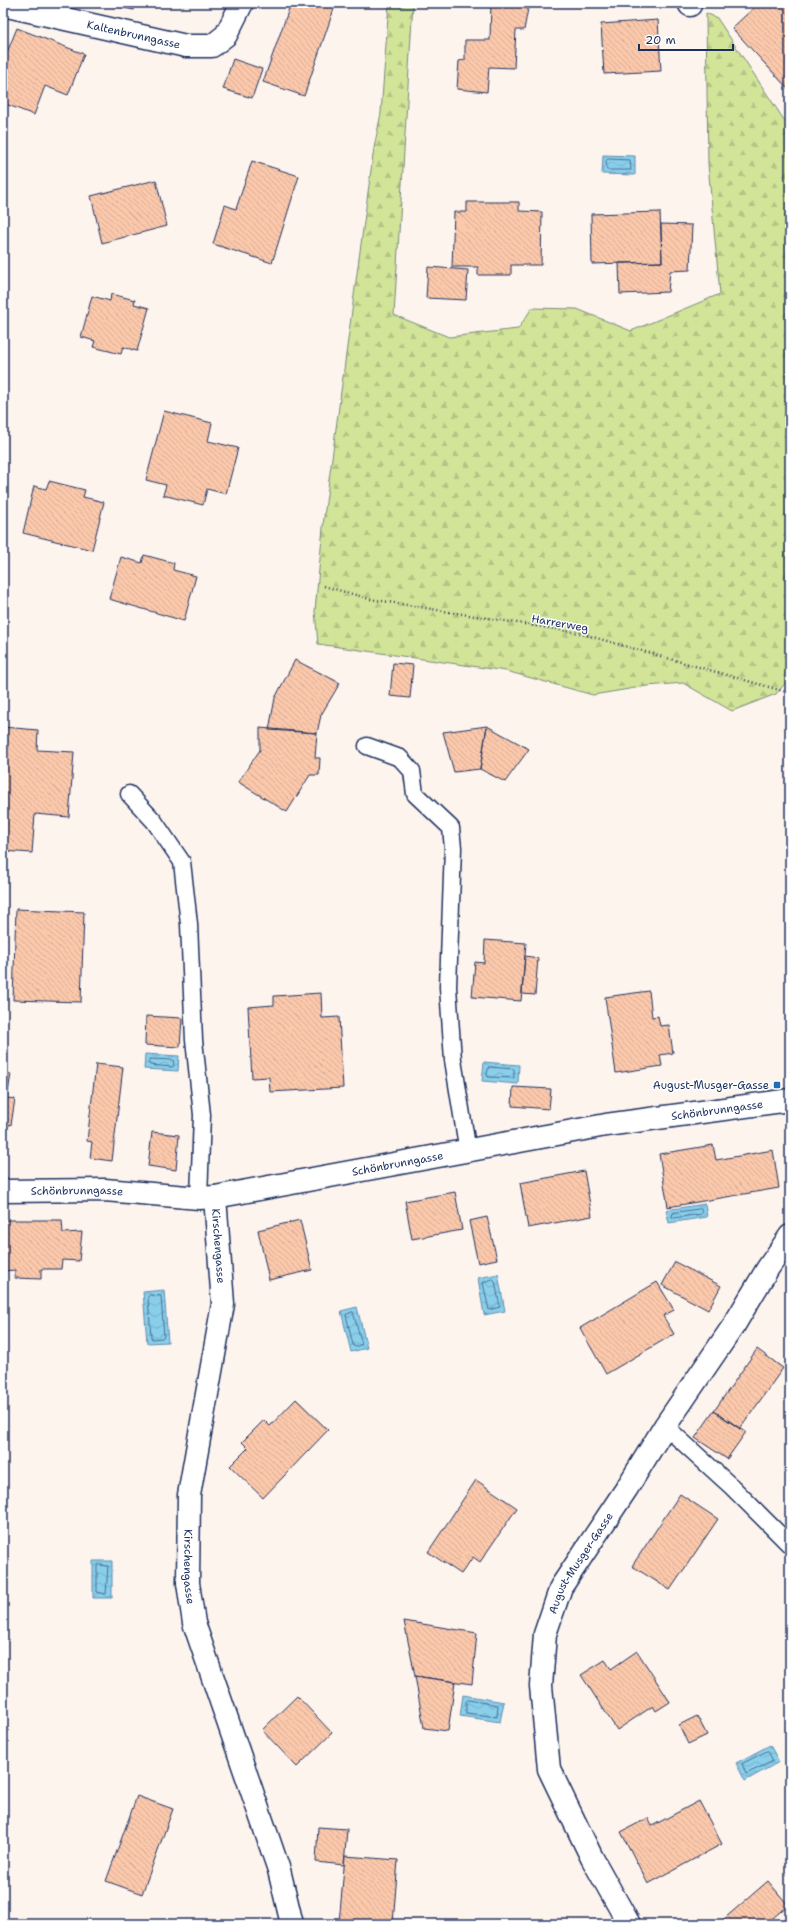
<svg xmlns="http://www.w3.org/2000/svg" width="793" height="1927" font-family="'Shantell Sans',sans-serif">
	<defs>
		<pattern id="forest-firs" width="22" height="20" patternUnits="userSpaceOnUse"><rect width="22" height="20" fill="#d2e498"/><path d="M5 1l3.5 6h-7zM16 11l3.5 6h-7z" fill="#b4c485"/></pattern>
		<pattern id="water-waves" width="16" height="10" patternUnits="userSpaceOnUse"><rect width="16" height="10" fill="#89ceea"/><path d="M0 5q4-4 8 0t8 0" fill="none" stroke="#76b1cb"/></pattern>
		<pattern id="building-back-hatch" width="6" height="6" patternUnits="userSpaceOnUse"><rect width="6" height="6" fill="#fbc8ab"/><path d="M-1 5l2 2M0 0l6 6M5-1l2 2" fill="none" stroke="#d7ac96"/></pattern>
	</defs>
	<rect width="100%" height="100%" fill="#fef4ee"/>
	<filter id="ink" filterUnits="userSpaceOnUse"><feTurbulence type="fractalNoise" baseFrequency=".025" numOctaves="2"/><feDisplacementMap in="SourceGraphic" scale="8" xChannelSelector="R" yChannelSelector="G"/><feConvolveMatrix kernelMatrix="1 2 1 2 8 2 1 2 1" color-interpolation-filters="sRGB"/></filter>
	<g filter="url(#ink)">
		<path fill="url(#forest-firs)" stroke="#768a7b" d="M389,3h24l-19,312 55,22 69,-8 14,-21 45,1 54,22 89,-37 -12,-130 -2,-151 11,5 73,111v537l-1,13 -13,15 -44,17 -49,-28 -36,3 -54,9 -87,-24 -188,-27 -3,-33 9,-94 50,-369 7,-35z"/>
		<path fill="url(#water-waves)" stroke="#5d8eb2" d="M603,155l32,1v19l-33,-1z
			M145,1054l34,2 -1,15 -34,-2z
			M484,1062l35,3 -1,19 -36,-3z
			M705,1204l2,13 -38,6 -3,-13z
			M498,1274l7,37 -21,4 -6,-37z
			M164,1290l4,52 -21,1 -4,-51z
			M357,1307l10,41 -16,4 -10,-41z
			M93,1561h19v37h-19z
			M463,1695l41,7 -4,20 -40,-6z
			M770,1745l9,17 -34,19 -9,-18z"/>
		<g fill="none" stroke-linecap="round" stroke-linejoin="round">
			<path stroke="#476f96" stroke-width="1" d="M608,159l22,1 1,10h-24l-1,-9z
				M150,1059l23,1 1,5 -2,2 -22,-2 -2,-2z
				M489,1067l25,2v9l-26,-1 -1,-2z
				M700,1209l2,1 -1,4 -27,4 -2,-1 1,-4z
				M493,1279l2,2 5,26 -11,3 -6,-27z
				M150,1295l11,1 3,40 -2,2 -10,1 -1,-2 -3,-40z
				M353,1312l9,32 -7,3 -2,-2 -7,-30z
				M99,1565l9,1 -2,28 -9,-2v-26z
				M468,1700l30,5 -1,12 -31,-4v-11z
				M768,1751l5,10 -27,13 -4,-10z"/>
		</g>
		<path fill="url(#building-back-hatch)" stroke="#1b2f5e" d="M100,3h36l-2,7z
			M291,3h45l-32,93 -41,-14z
			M491,3h38l-5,27h-8l-2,38 -25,-1 -2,25 -30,-3 2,-28 6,-1v-20h25z
			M759,3h31v88l-58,-63z
			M658,20l3,51 -57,3 -3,-50z
			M17,28l67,26 -16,41 -23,-9 -11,29 -31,-12v-41z
			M233,59l29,10 -10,29 -29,-9z
			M252,161l47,15 -27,87 -59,-19 12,-39 11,4z
			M156,180l11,46 -65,17 -11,-47z
			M467,202h52v9l23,1 -1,53h-30v10h-33v-8h-26l2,-55h13z
			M660,212l2,50 -70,2 -1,-50z
			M661,224l31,1 -2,45 -20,1 -2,21 -48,2 -1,-31 43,-1z
			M428,267l40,3 -2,30 -40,-2z
			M111,294l24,6 -1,4 15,4 -12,43 -14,-4 -2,7 -28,-7 2,-6 -14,-4 11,-41 18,5z
			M164,411l48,12 -4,18 30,7 -12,46 -19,-5 -4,16 -40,-10 3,-10 -20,-5z
			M49,481l36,9 -2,7 21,5 -12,48 -69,-17 11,-47 12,3z
			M144,555l30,8 -1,7 23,6 -12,45 -75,-22 12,-42 21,6z
			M295,660l45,23 -19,32 -4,18 -48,-3 6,-32z
			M393,663l20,2 -3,33 -20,-2z
			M487,726l42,23 -24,33 -25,-13z
			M487,726l-7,43 -26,3 -11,-40z
			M3,727l35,3 -1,20 37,2 -5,65 -34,-3 -3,39 -29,-2z
			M260,728l57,5 -2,25h5l-1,17h-9l-23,37 -49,-30 22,-32z
			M16,909l68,3 -3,90 -68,-2z
			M485,940l41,3 -5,58 -49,-4 3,-35 9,1z
			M525,956l13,2 -3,37 -13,-1z
			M649,991l3,26 6,-1 2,10 9,-1 4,28 -13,2 2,11 -46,7 -11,-76z
			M321,993l1,25 17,-1 4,71 -73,4 -1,-15 -17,1 -4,-71 26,-2v-9z
			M146,1016l36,2 -2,29 -35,-2z
			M96,1064l27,3 -11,94 -22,-3 2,-16 -5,-1z
			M3,1073l8,1 -4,24 8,1 -4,26 -8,-1z
			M513,1087l38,2 -2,20 -37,-3z
			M152,1132l27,3 -3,35 -28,-4z
			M713,1145l3,15 57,-10 6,38 -111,19 -9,-53z
			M584,1171l8,45 -64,12 -8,-45z
			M455,1192l7,38 -50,9 -7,-38z
			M487,1217l10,42 -19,4 -9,-42z
			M3,1220h59l1,13 19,-1 -3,29 -17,-1 -1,9h-20v10l-26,-1v-8l-12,1z
			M300,1220l12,50 -43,10 -11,-50z
			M675,1262l46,24 -13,24 -46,-25z
			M657,1282l17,28 -11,6 11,18 -68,40 -26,-46z
			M757,1349l26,19 -43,61 -26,-18z
			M296,1399l32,31 -65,68 -33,-32 18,-18 -6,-6 22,-22 6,6z
			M714,1411l32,21 -19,27 -32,-21z
			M476,1480l41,28 -37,54 -7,-5 -12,17 -33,-22z
			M680,1494l38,25 -48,71 -38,-24z
			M404,1621l73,12 -5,51 -57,-8z
			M637,1651l33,51 -14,9 -3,-5 -36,24 -36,-55 24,-15 6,9z
			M415,1676l40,6 -7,49 -24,-3z
			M297,1696l35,37 -35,34 -35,-37z
			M697,1716l10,19 -19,9 -9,-19z
			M137,1796l36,13 -31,85 -36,-13z
			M699,1801l23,43 -74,40 -27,-52 27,-14 4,8z
			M318,1827l29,2 -3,36 -28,-3z
			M345,1856l53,4 -5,64h-54z
			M768,1881l20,24 -22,19h-48z"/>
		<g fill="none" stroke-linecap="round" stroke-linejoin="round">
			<defs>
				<path id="service" d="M367,746l33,12 12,13 3,23 36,34 2,20 -5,139 5,73 15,92
					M129,794l25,27 28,41 7,62 5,116 8,75 -3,83
					M665,1426l67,61 58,58"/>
				<g id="minor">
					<path id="s1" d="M3,5l183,41h26l14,-11 16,-32"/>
					<path d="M690,5v-2"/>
					<path id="s2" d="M3,1191l102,-1 94,8 16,-1 391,-72 184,-25"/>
					<path id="s3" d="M215,1197l8,107 -34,191 -1,88 6,40 85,247 13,54"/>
					<path id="s4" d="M629,1924l-37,-66 -43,-89 -8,-83 4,-52 16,-47 66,-99 38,-62 69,-101 34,-57 22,-32"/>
				</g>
			</defs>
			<use href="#service" stroke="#1b2f5e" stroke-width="19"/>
			<use href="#minor" stroke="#1b2f5e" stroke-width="25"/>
			<path stroke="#1b2f5e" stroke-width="2.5" stroke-dasharray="1 3" stroke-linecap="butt" d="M324,586l46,13 209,34 211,60"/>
			<use href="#service" stroke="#fff" stroke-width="16"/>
			<use href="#minor" stroke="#fff" stroke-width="22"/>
		</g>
	</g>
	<rect fill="#1f6fb2" stroke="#fff" stroke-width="1.5" x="773" y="1081" width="8" height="8" rx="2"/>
	<g text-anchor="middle" stroke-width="3" stroke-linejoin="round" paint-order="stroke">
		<g font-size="11" fill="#1b2f5e" stroke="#fff">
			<text dy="4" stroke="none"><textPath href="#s1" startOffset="134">Kaltenbrunngasse</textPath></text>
			<text transform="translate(560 623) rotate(10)" y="4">Harrerweg</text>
			<text dy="4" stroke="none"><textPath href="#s2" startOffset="722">Schönbrunngasse</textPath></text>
			<text dy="4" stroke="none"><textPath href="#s2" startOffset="398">Schönbrunngasse</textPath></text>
			<text dy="4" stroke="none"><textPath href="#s2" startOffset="74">Schönbrunngasse</textPath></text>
			<text dy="4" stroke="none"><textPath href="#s3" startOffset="49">Kirschengasse</textPath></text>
			<text dy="4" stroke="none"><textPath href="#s4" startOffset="390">August-Musger-Gasse</textPath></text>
			<text dy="4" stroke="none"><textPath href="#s3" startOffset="373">Kirschengasse</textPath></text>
		</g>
		<g font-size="11" fill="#1b2f5e" stroke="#fff" text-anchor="end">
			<text x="769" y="1089">August-Musger-Gasse</text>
		</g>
	</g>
	<rect width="793" height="1927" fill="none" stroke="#fff" stroke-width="16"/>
	<rect x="8" y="8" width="777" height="1911" fill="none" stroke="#1b2f5e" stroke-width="1.5" filter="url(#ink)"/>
	<path d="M639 44v6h94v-6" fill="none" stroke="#1b2f5e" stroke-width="2"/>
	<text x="645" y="44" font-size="12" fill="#1b2f5e" stroke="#ffffff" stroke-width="3" paint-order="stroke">20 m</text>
</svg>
